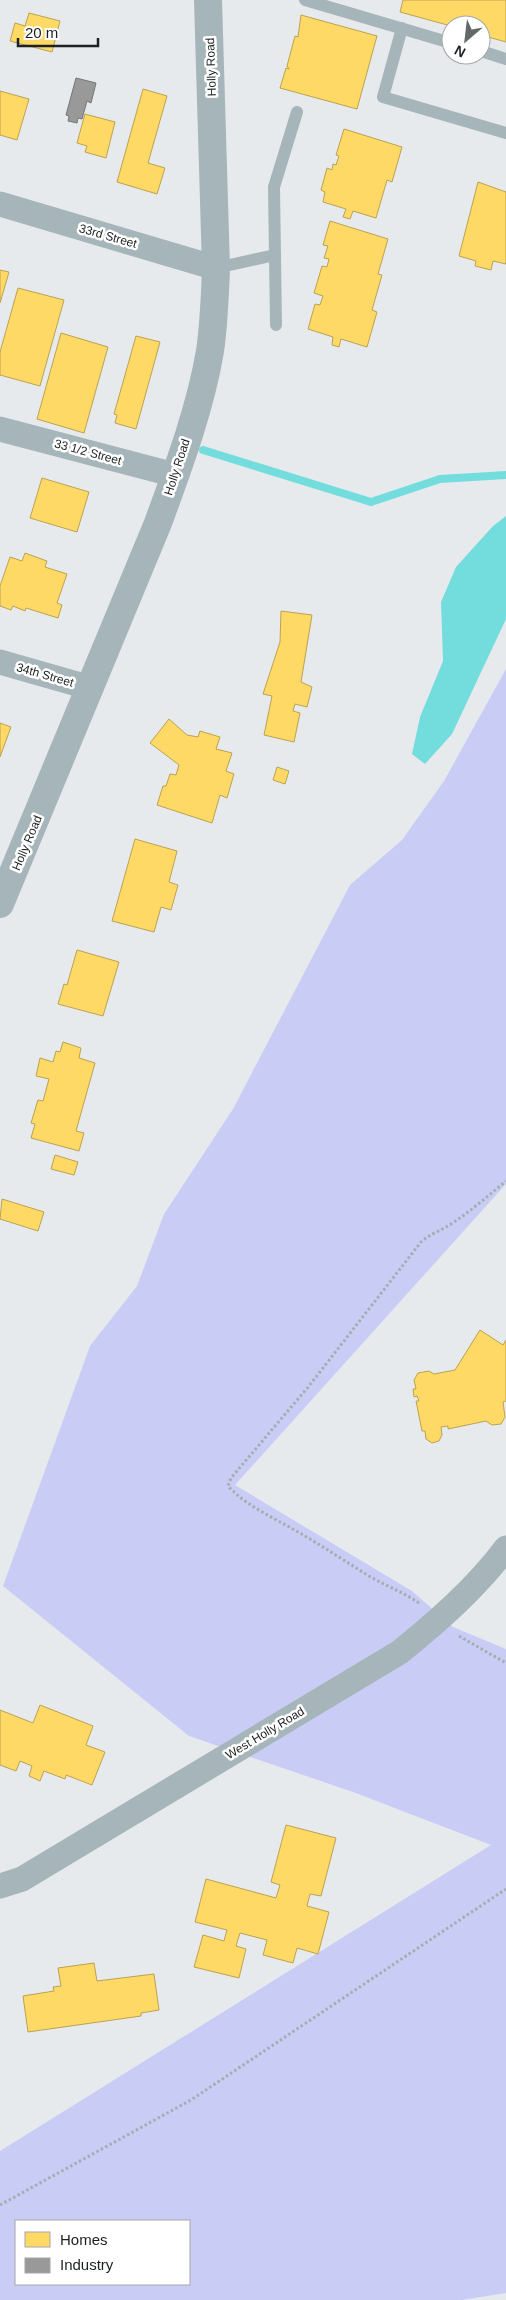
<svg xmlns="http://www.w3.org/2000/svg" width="506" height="2300" font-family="Helvetica,sans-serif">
	<rect width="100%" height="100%" fill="#e7eaed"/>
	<path fill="#c9cdf6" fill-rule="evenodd" d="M506,669v515l-271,301 177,106 41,36 53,22v644l-44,7h-462v-149l491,-306 -138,-53 -164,-56 -186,-150 87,-240 47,-60 27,-72 69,-105 117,-224 52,-45 42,-59zM16,2221h173v63h-173z"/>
	<path fill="#73ddde" d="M506,516v103l-54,115 -27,30 -13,-10 8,-37 23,-56 -2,-59 15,-35 37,-41z"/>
	<path fill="#ffd966" stroke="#bba251" d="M403,0h103v42l-25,-7v-10l-30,1 -51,-14z
		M29,13l31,8 -8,31 -42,-11 5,-18 10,3z
		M301,15l76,21 -20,73 -77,-21 6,-20 3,1 -2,-3 8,-30 3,1z
		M143,89l24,7 -19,67 17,5 -8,26 -40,-12z
		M0,91l29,8 -12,41 -17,-5z
		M85,114l30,8 -9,36 -21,-6 2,-6 -10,-3z
		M344,129l58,18 -10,35 -5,-2 -11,38 -23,-7 -3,8 -7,-2 3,-8 -23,-7 2,-10 -4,-2 6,-22 5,2 1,-6 3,1 3,-9 -3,-1z
		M478,182l28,10v72l-13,-3 -2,9 -16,-4 1,-5 -17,-5z
		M330,221l58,18 -10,35 4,1 -10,35 5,2 -10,35 -26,-8 -2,8 -7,-2 1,-8 -25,-8 7,-25 5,1 3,-9 -9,-3 8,-27 5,1 2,-8 -5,-1 4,-12 -5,-1z
		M0,270l9,2 -9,31z
		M18,288l46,12 -24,86 -40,-11v-23z
		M61,333l47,14 -24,86 -47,-14z
		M136,336l24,6 -24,87 -21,-6 2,-8 -3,-1z
		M42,478l47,14 -12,40 -47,-14z
		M25,553l22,8 -2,6 22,7 -10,29 5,2 -4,13 -32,-10 -1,3 -12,-5 -2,4 -11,-4v-20l10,-29 12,4z
		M281,611l31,4 -11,67 11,5 -5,20 -12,-3 -2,7 7,2 -6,29 -30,-7 8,-39 -9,-2 17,-52z
		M169,719l18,16 11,2 2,-6 20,6 -4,12 16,4 -6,18 8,3 -7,24 -7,-3 -8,28 -55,-18 6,-19h3l4,-12 6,1 3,-10 -29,-22z
		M0,723l11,4 -11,30z
		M277,767l12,4 -4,13 -12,-4z
		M135,839l42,12 -8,31 9,3 -7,25 -10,-3 -7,25 -42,-11z
		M77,950l42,12 -16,54 -45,-12 6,-20 3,1z
		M63,1042l18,6 -2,10 16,5 -19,68 8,2 -5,18 -48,-13 4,-14 -4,-1 7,-23 5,1 6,-22 -13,-3 4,-18 13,4 3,-11 4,1z
		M55,1155l23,7 -4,13 -23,-6z
		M2,1199l42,13 -6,19 -38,-12z
		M480,1330l23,15 3,-5v61l-3,1 2,15 -4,7 -9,1 -6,-4 -38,8v-3l-7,1 1,8 -3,6 -7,2 -6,-4 -1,-8h-3l-6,-30h3l-2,-5 -3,1 -1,-8h3l-2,-9 4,-7 11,-2 5,3 21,-4z
		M40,1705l53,21 -7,19 19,7 -13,33 -26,-10 -1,4 -21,-8 -4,10 -11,-5 3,-10 -12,-5 -4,10 -16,-6v-55l33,13z
		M286,1825l50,13 -15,58 -11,-2 -3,12 22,6 -11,42 -21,-6 -4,15 -30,-8 4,-15 -27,-7 -4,13 10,3 -7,29 -45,-11 9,-32 21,6 3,-11 -32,-8 11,-43 70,19 4,-13 -9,-3z
		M94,1963l3,18 57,-7 5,36 -18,3v3l-113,16 -5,-36 31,-5 -1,-4 8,-1 -3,-18z"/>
	<path fill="#999" stroke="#747575" d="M76,78l20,5 -5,20 -4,-2 -5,18 -4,-1 -1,5 -9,-2 1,-5 -3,-1z"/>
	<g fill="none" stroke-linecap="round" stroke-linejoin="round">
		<path stroke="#73ddde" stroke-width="8" d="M203,450l168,52 69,-23 66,-4"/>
		<path stroke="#a3aeb1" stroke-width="3" stroke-dasharray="2.5 2.5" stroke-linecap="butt" d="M419,1603c-16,-11 -33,-17 -50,-27 -26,-16 -51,-33 -78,-48 -21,-12 -47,-24 -63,-42l3,-8 78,-92 112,-144c10,-9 22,-12 33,-20 18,-12 35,-27 52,-41
			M459,1636l47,27
			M0,2205l191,-105 315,-211"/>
		<path stroke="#a6b5ba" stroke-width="12" d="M305,0l146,43
			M402,28l-19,69 123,36
			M481,51l25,8
			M216,268l59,-13
			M276,325l-2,-138 23,-75"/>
		<path stroke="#a6b5ba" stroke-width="25" d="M0,204l216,64
			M0,429l175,46
			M0,662l91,26
			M0,1886l22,-7 378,-227c38,-31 76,-64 106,-104"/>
		<path stroke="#a6b5ba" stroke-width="28" d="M0,904l158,-381c20,-55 42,-113 52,-172 4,-27 5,-55 6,-83l-8,-268"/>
	</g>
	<g text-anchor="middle" stroke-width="5" stroke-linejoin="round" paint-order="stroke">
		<g font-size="12" fill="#1d2021" stroke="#fff">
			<text transform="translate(211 67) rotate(-92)" y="4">Holly Road</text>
			<text transform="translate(108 236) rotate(16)" y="4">33rd Street</text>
			<text transform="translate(88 452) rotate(15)" y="4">33 1/2 Street</text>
			<text transform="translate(177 467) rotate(-72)" y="4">Holly Road</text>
			<text transform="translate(45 675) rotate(16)" y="4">34th Street</text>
			<text transform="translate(27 843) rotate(-67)" y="4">Holly Road</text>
			<text transform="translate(265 1733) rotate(-31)" y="4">West Holly Road</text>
		</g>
	</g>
	<rect x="15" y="2220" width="175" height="65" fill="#ffffff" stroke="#a5a6a6"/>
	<rect x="25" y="2232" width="25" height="15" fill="#ffd966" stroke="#a5a6a6"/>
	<text x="60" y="2245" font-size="15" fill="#1d2021">Homes</text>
	<rect x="25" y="2258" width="25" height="15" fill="#999999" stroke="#a5a6a6"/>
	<text x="60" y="2270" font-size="15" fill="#1d2021">Industry</text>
	<g transform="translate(466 40) rotate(208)"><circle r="24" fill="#ffffff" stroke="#a5a6a6"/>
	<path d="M0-4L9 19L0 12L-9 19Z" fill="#646768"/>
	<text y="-8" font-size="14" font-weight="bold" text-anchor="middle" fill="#1d2021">N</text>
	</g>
	<path d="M18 38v8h80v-8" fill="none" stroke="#1d2021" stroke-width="2.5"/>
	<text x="25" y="38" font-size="15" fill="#1d2021" stroke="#ffffff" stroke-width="4" paint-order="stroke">20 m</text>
</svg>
